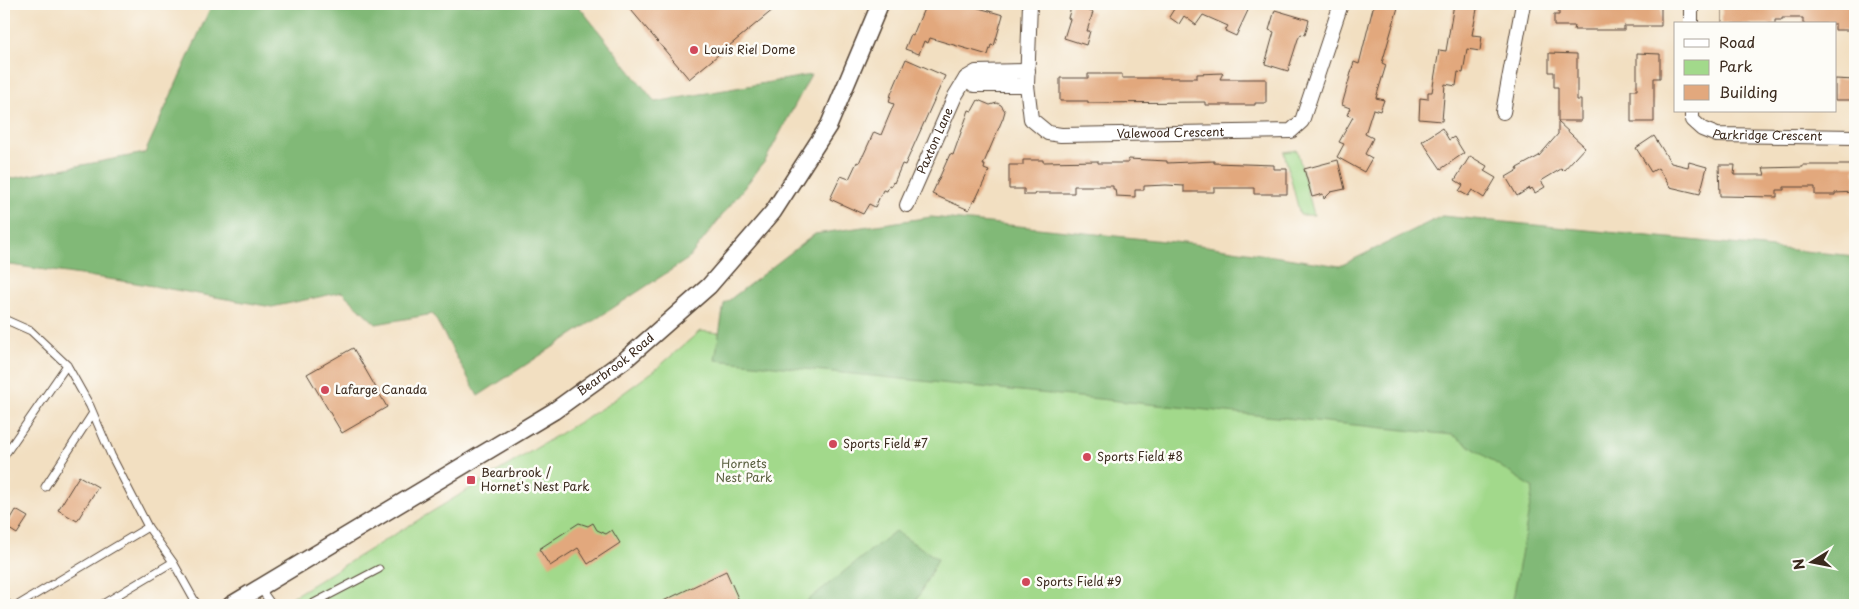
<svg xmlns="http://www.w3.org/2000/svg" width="1859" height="609" font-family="'Playpen Sans',sans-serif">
	<rect width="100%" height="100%" fill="#fdfcf7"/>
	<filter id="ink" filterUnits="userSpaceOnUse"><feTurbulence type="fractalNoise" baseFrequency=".02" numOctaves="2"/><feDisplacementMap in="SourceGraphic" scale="10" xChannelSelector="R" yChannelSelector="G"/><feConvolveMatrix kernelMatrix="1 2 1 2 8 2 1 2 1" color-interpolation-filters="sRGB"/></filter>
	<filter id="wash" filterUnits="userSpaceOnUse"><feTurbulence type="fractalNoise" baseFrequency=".0096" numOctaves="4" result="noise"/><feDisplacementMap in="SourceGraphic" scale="20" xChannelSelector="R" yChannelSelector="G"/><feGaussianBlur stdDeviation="1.12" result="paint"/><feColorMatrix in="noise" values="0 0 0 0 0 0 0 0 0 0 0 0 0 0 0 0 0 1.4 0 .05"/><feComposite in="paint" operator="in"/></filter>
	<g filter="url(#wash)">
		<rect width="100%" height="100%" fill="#f2dfc1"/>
		<path fill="#a2d98b" stroke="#6e8254" d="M1297,150l17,65h-14l-16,-63z
			M700,331l771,79 84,77 -18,118h-1234l-11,-8 315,-192 48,-35z"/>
		<path fill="#81b977" stroke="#5e724a" d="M212,4h365l78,98 156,-27 -46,86 -77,98 -210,137 -45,-82 -57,10 -34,-32 -70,15 -136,-24 -132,-19v-84l141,-27z
			M1442,216l413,40v349h-343l21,-117 -80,-53 -738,-75 9,-56 91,-70 116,-17 262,27 147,22z
			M895,531l43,28 -22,42 -1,4h-113z"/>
		<g id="blocks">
			<path fill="#e2a87d" d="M626,4h154l-91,75z
				M926,4h39l38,11 -9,31 -3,-1 -3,10 -58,-17 -2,5 -4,-2 -5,13 -14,-5 6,-15 2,1z
				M1072,4h16l-2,6 7,2 -6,19h3l-4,14 -22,-7 6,-19 -2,-1z
				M1167,4h84l-15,32 -11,-5 3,-5 -25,-11 -7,10 -12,-9 -5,8 -10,-7 5,-8z
				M1374,4h25l-17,59 4,2 -10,33 8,2 -4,11 -7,-2 -8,25 8,4 -8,16 7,4 -8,14 -27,-15 7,-13 -5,-2 14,-25 -6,-2 3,-7 -8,-3 12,-43 5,2z
				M1454,4h24l-6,31 10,1 -2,15 -13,-2 -4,24 -5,-1 -2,14 -11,-2 -3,37 -23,-2 1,-21 8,1v-7h4l7,-42 7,1z
				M1559,4h51v2l27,1v-3h24v22h-37v4h-50l1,-4h-21v-11h5z
				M1755,4h95v3h5v23h-20v-6h-32v-6h-21v2h-7v4h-53v-18h33z
				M1275,10l34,10 -4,15 -4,-1 -3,5 -10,32 -23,-7 9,-32 -5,-2z
				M1549,53l28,1v46h4v21h-23v-34h-4v-15h-5z
				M1637,53l23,1v24h-6v44h-23v-32h6z
				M906,59l39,17 -40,89 -3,-1 -8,19 -1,-1 -2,4 -2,-1 -2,6 -4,-1 -8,17 -6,-3 -6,10 -33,-15 11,-23 8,3 8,-17 2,1 3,-7h1l11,-24 7,3 13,-31 -5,-2 2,-8z
				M1223,73l-3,6h46v24h-11v2h-50v-3l-117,1v-2h-28v-23h28v-4h34v4h75v-4z
				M1835,79l20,1v20h-20z
				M978,100l12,5 7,-2 4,2 4,6 -2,7 -20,47h2l-1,4 5,2 -14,30 -1,-1 -5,10 -37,-16 18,-40 3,1 16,-45 3,1z
				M1558,122l27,25 -22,24 -2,-2 -20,12 4,6 -10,6 -3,-5 -2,2v-2l-13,8 -11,-19 12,-7 -1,-2 22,-12 19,-22z
				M1442,128l7,12 5,-3 10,16 -23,16 -19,-28z
				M1654,136l17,27 17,4 1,-5 18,5 -7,27 -30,-7 -12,-19 -7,4 -15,-24z
				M1470,156l17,10 -3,5 12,7 -12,20 -12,-8 -4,6 -9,-5 4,-6 -8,-5z
				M1128,159l39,2v2l47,-2v2l60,2v4h13v25h-33v-6h-40v4h-30v-6l-18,-1 -22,1v4h-9v7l-19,-1 -1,-7h-2v-3h-39v7h-38l-1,2h-11v-6h-15v-24h14v-5h20v2l55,-1v2h30z
				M1338,160l7,29 -14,3 -7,7 -1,-5 -11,3 -8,-28z
				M1719,165h16l-1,10h31l-2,-7 40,-1v-2h52v27l-20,1v2h-20v-8h-31v3h-7v7l-57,-1z
				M353,348l34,59 -45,26 -35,-59z
				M79,476l19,11 -21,34 -19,-11z
				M16,510l12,7 -11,17 -11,-7z
				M579,523l9,3 5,-3 4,7 9,4 6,-4 8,13 -32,21 -10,-16 -28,18 -11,-17z
				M726,571l15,34h-86z"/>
		</g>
	</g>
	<g filter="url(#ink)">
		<use href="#blocks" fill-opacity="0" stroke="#564536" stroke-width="1"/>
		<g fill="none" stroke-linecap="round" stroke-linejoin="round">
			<defs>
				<path id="service" d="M4,319l27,12 36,34 23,41 21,49 37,72
					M4,456l63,-91
					M45,487l48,-74
					M260,588l12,17
					M4,601l5,4
					M18,605l130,-78 25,35 24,43
					M101,605l72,-43
					M310,605l69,-36"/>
				<g id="minor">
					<path id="s1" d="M1030,4l-3,81 4,34 17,14 13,2 230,-4 11,-10 39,-117"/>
					<path d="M1691,4v20"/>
					<path d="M1027,85h-53l-8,-7 10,-6 52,-1"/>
					<path id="s2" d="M1692,111v9l10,9 15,6 138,2"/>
					<path d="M1503,112l20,-108"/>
					<path id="s3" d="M907,205l48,-109 11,-18"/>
				</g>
				<g id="tertiary">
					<path id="s4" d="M231,605l323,-194 72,-52 83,-73 64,-74 56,-87 51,-121"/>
				</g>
			</defs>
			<use href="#service" stroke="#564536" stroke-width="9"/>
			<use href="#minor" stroke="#564536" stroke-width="16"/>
			<use href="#tertiary" stroke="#564536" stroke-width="19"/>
			<use href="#service" stroke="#fff" stroke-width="7"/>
			<use href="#minor" stroke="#fff" stroke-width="14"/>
			<use href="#tertiary" stroke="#fff" stroke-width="16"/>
		</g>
	</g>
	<g fill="#d1495b" stroke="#fdfcf7" stroke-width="2">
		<circle cx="694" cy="50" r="5"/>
		<circle cx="325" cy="390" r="5"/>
		<circle cx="833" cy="444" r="5"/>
		<circle cx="1087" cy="457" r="5"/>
		<rect x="466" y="475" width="10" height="10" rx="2.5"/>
		<circle cx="1026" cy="582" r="5"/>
	</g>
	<g text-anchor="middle" stroke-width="5" stroke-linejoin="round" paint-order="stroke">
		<g font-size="12" fill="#3b2a1e" stroke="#fdfcf7" text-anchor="start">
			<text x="704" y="54">Louis Riel Dome</text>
			<text x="335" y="394">Lafarge Canada</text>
			<text x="843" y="448">Sports Field #7</text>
			<text x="1097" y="461">Sports Field #8</text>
			<text x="481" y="477">Bearbrook /<tspan x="481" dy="14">Hornet's Nest Park</tspan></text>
			<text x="1036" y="586">Sports Field #9</text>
		</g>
		<g font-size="12" fill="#3b2a1e" stroke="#fdfcf7">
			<text dy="4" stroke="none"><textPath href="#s1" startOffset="260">Valewood Crescent</textPath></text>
			<text dy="4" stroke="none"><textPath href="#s2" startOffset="89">Parkridge Crescent</textPath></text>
			<text dy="4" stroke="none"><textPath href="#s3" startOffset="70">Paxton Lane</textPath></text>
			<text dy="4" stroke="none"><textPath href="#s4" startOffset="454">Bearbrook Road</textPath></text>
		</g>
		<g font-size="12" fill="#5a5f3f" stroke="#fdfcf7">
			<text x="744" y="468">Hornets<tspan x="744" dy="14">Nest Park</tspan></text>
		</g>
	</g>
	<rect width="1859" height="609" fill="none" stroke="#fdfcf7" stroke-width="20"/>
	<rect x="1674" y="22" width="162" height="90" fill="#fdfcf7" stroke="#afa8a0"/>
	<rect x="1684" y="39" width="25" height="8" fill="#ffffff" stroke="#afa8a0"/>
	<text x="1719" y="48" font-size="15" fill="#3b2a1e">Road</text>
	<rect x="1684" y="60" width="25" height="15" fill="#a2d98b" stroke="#afa8a0"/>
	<text x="1719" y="72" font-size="15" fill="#3b2a1e">Park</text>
	<rect x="1684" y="85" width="25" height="15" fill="#e2a87d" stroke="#afa8a0"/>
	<text x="1719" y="98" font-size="15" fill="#3b2a1e">Building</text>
	<g transform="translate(1812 562) rotate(260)" stroke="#fdfcf7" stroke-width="4" paint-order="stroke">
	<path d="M0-4L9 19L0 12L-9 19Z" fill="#3b2a1e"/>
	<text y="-8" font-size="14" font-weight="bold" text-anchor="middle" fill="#3b2a1e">N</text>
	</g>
</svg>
